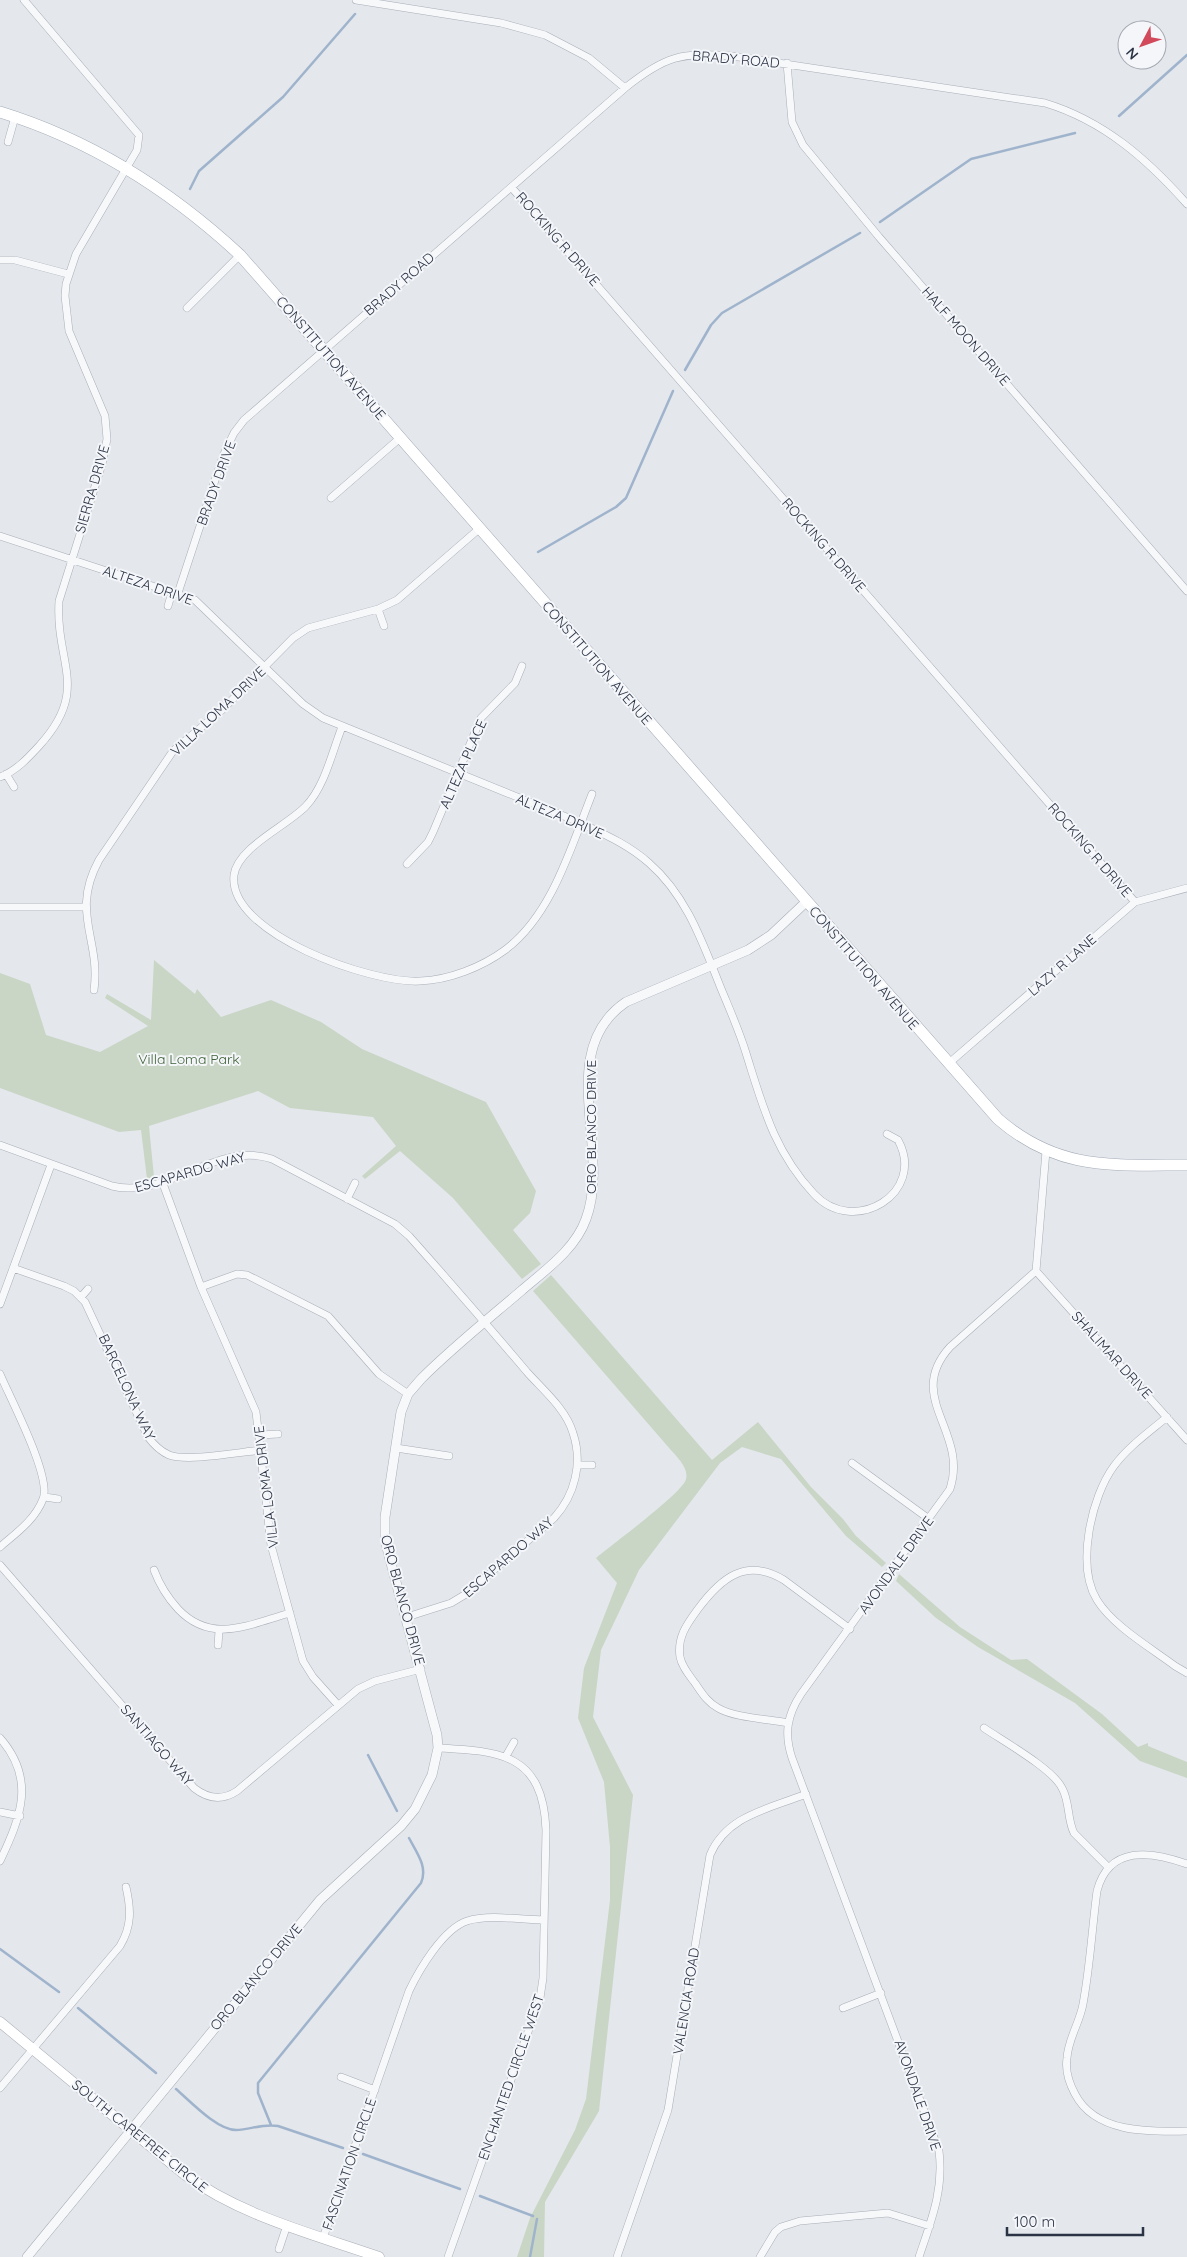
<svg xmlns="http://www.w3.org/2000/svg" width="1187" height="2257" font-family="Quicksand,sans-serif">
	<rect width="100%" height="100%" fill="#e4e7ec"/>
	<path fill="#c9d6c5" d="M154,960l41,34 2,-5 24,28 50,-17 50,22 41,27 124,53 50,89 -6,22 -17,17 28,34 -19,15 -69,-81 -53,-47 -35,28 -3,-3 34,-30 -23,-29 -83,-9 -32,-17 -109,35 5,51 -7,2 -6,-49 -22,2 -119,-44v-115l30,11 16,51 54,17 48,-26 -43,-28 2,-4 44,26z
		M551,1275l161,185 46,-38 53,65 32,32 13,17 30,27 -4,4 -36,-31 -65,-77 -39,-12 -22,16 -81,107 -38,80 -8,67 40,78 -34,316 -54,91 -1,55h-27l13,-39 45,-88 11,-31 24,-199v-53l-6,-65 -26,-64 6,-50 33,-85 -21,-25c14,-12 88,-66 90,-79 3,-11 -9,-22 -16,-30l-137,-158z
		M899,1574l61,53 51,33 16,-1 75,55 36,33 10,-4v3l39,16v16l-47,-17 -65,-58 -97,-56 -42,-29 -40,-37z"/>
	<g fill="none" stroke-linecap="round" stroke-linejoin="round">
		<path stroke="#9fb4cc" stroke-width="2.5" d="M1119,116l68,-61
			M190,189l9,-18 84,-74 72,-83
			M880,222l91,-63 104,-26
			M685,370l26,-45 11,-12 138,-80
			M538,552l78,-45 10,-9 47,-107
			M368,1755l29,56
			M0,1949l59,43
			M78,2008l78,65
			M176,2089c14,12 41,41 60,41 14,0 27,-7 42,-4l65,22
			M271,2125l-13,-32v-10l163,-200c7,-16 -4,-30 -12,-45
			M363,2154l97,35
			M480,2196l53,20
			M530,2257l7,-38"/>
		<defs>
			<path id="minor" d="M356,0l145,23 44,12 44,23 36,30
				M787,63l5,59 11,23 76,92 308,354
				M8,142l7,-25
				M512,188l623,714
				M0,260h15l53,14
				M187,308l53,-53
				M331,498l69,-60
				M0,536l195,64 108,104 20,14 258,105c23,11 48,22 68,40 37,32 53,78 71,123 9,22 19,44 26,67 17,54 28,98 68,141 40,43 113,-1 84,-54l-11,-6
				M178,593l45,-137 11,-23 10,-13 381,-332c40,-32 56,-36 107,-32l313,47c59,18 102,56 142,101
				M168,606l4,-14
				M378,609l6,17
				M342,727c-10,25 -17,59 -36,79 -19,20 -68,41 -72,69 -7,59 139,109 186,106 29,-1 62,-14 85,-31 47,-35 66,-103 87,-156
				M6,774l8,13
				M0,777c16,-6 28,-19 39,-31 52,-57 16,-82 20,-145l43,-137 5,-25 -2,-23 -36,-85 -4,-35 1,-12 10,-30 61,-104 2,-15 -115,-135
				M407,864l21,-22 5,-10 48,-114 34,-35 7,-17
				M0,907h85
				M94,990c7,-51 -24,-77 5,-130l74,-109 49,-41 71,-72 15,-10 70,-19 19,-9 83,-72
				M948,1064l187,-162 52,-14
				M0,1145l112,41c55,14 105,-46 160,-27l123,65 14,12c40,45 79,90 118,136 16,18 39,37 46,61 10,30 2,62 -19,85l-88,76 -15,9 -44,14
				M162,1181l39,106 55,125 15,133 32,116 10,16 25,28
				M347,1199l8,-16
				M13,1268l51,18 10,5 11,11 63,135c6,8 12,14 21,18 19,7 70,-3 93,-5
				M1036,1271l151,169
				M201,1287l36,-13 10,1 81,41 51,58 29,20
				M81,1297l7,-8
				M0,1304l51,-139
				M0,1374c10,24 52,103 43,125 -8,21 -27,34 -43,48
				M1167,1417c-18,15 -39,30 -53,49 -23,31 -38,100 -17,134 16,26 54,48 78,66l12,7
				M260,1435l18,-1
				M396,1448l53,8
				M852,1463l77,56
				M577,1465h15
				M45,1497l13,2
				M0,1565l194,223c14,11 28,13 43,3l121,-102 17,-8 46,-12
				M154,1570c6,16 13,27 24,39 34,36 72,15 112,4
				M218,1645l1,-14
				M788,1723c-19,-4 -53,-5 -70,-15 -11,-6 -16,-15 -23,-25 -6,-8 -13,-16 -15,-26 -3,-20 7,-33 18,-48 23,-31 48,-52 86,-29l66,49
				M984,1728c19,13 69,41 78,60 8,14 5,31 12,45l34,34
				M0,1738c36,41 21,79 0,123
				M438,1748c63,3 105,6 108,82l-3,148 -3,20 -92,259
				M506,1756l8,-14
				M0,1812l20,4
				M1187,1864c-36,-13 -78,-19 -90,27 -5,37 -7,76 -14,113 -3,18 -15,35 -16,54 -2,13 2,25 8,36 20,39 73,38 112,37
				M843,2008l38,-15
				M341,2077l34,13
				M0,2088l120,-142c12,-20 11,-37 6,-59
				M323,2238l86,-247c10,-21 34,-62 58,-70 24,-7 53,-1 77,-1
				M279,2249l8,-24
				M617,2257l51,-147 42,-255c17,-40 59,-46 96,-61
				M760,2257l15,-25 6,-5 19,-6 88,-8 42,13
				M919,2257c12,-36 25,-67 20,-106l-147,-393c-8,-24 -5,-43 9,-64l149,-205c19,-58 -46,-91 0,-142l86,-76 10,-120"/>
			<path id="tertiary" d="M27,2257l293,-357 81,-74 14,-17 17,-34 6,-27 -1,-13 -49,-183 -3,-13v-22l16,-105 7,-18 13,-15c31,-31 66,-59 100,-88 23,-20 54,-41 65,-72 26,-69 -32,-168 40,-217l122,-52 23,-15 35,-33"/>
			<path id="secondary" d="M0,2022l184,152c57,42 129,60 195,83"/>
			<path id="primary" d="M0,112c91,28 171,79 240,143l758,864c60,52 114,46 189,46"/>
		</defs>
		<use href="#minor" stroke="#a9aeb7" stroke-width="8"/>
		<use href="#tertiary" stroke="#a9aeb7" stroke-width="10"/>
		<use href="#secondary" stroke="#a9aeb7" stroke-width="11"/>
		<use href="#primary" stroke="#a3abb8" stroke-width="12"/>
		<use href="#minor" stroke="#f7f8fa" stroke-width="7"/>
		<use href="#tertiary" stroke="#f7f8fa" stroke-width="9"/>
		<use href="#secondary" stroke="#fff" stroke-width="10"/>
		<use href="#primary" stroke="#fff" stroke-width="11"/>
	</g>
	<g text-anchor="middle" stroke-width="4" stroke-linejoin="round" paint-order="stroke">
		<g font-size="14" fill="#2b3445" stroke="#f4f6f9">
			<text transform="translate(736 59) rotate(5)" y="5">BRADY ROAD</text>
			<text transform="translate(558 239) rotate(49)" y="5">ROCKING R DRIVE</text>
			<text transform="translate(399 284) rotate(-41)" y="5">BRADY ROAD</text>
			<text transform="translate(966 336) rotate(49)" y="5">HALF MOON DRIVE</text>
			<text transform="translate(331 358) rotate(49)" y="5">CONSTITUTION AVENUE</text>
			<text transform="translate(216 483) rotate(-70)" y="5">BRADY DRIVE</text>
			<text transform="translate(92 489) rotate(-74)" y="5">SIERRA DRIVE</text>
			<text transform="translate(824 545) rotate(49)" y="5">ROCKING R DRIVE</text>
			<text transform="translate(148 585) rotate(19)" y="5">ALTEZA DRIVE</text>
			<text transform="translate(597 663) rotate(49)" y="5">CONSTITUTION AVENUE</text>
			<text transform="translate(218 711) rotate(-43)" y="5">VILLA LOMA DRIVE</text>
			<text transform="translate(463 764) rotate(-66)" y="5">ALTEZA PLACE</text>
			<text transform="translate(560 816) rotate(23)" y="5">ALTEZA DRIVE</text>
			<text transform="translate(1090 850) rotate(49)" y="5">ROCKING R DRIVE</text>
			<text transform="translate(1062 965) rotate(-41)" y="5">LAZY R LANE</text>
			<text transform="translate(864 968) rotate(49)" y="5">CONSTITUTION AVENUE</text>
			<text transform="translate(591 1127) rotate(-90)" y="5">ORO BLANCO DRIVE</text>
			<text transform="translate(190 1172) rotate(-16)" y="5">ESCAPARDO WAY</text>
			<text transform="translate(1112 1355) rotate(48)" y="5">SHALIMAR DRIVE</text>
			<text transform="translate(127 1387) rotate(65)" y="5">BARCELONA WAY</text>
			<text transform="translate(266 1487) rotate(-97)" y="5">VILLA LOMA DRIVE</text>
			<text transform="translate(508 1557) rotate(-41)" y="5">ESCAPARDO WAY</text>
			<text transform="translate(896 1565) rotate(-54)" y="5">AVONDALE DRIVE</text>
			<text transform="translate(403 1600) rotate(75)" y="5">ORO BLANCO DRIVE</text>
			<text transform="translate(157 1745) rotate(49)" y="5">SANTIAGO WAY</text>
			<text transform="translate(256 1977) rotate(-50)" y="5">ORO BLANCO DRIVE</text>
			<text transform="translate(686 2001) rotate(-81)" y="5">VALENCIA ROAD</text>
			<text transform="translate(511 2077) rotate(-71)" y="5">ENCHANTED CIRCLE WEST</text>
			<text transform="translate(918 2095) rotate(71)" y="5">AVONDALE DRIVE</text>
			<text transform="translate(140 2136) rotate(39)" y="5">SOUTH CAREFREE CIRCLE</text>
			<text transform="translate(349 2164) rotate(-71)" y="5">FASCINATION CIRCLE</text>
		</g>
		<g font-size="14" fill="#3f6138" stroke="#f4f6f9">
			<text x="189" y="1064">Villa Loma Park</text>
		</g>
	</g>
	<g transform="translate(1142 45) rotate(229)"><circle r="24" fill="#f4f6f9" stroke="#a4a8b1"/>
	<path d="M0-4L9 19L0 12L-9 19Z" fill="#d1495b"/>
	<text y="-8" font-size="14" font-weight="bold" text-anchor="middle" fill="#2b3445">N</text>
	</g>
	<path d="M1007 2227v8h136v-8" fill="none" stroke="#2b3445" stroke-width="2.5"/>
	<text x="1014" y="2227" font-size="15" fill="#2b3445" stroke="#f4f6f9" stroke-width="4" paint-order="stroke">100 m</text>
</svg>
